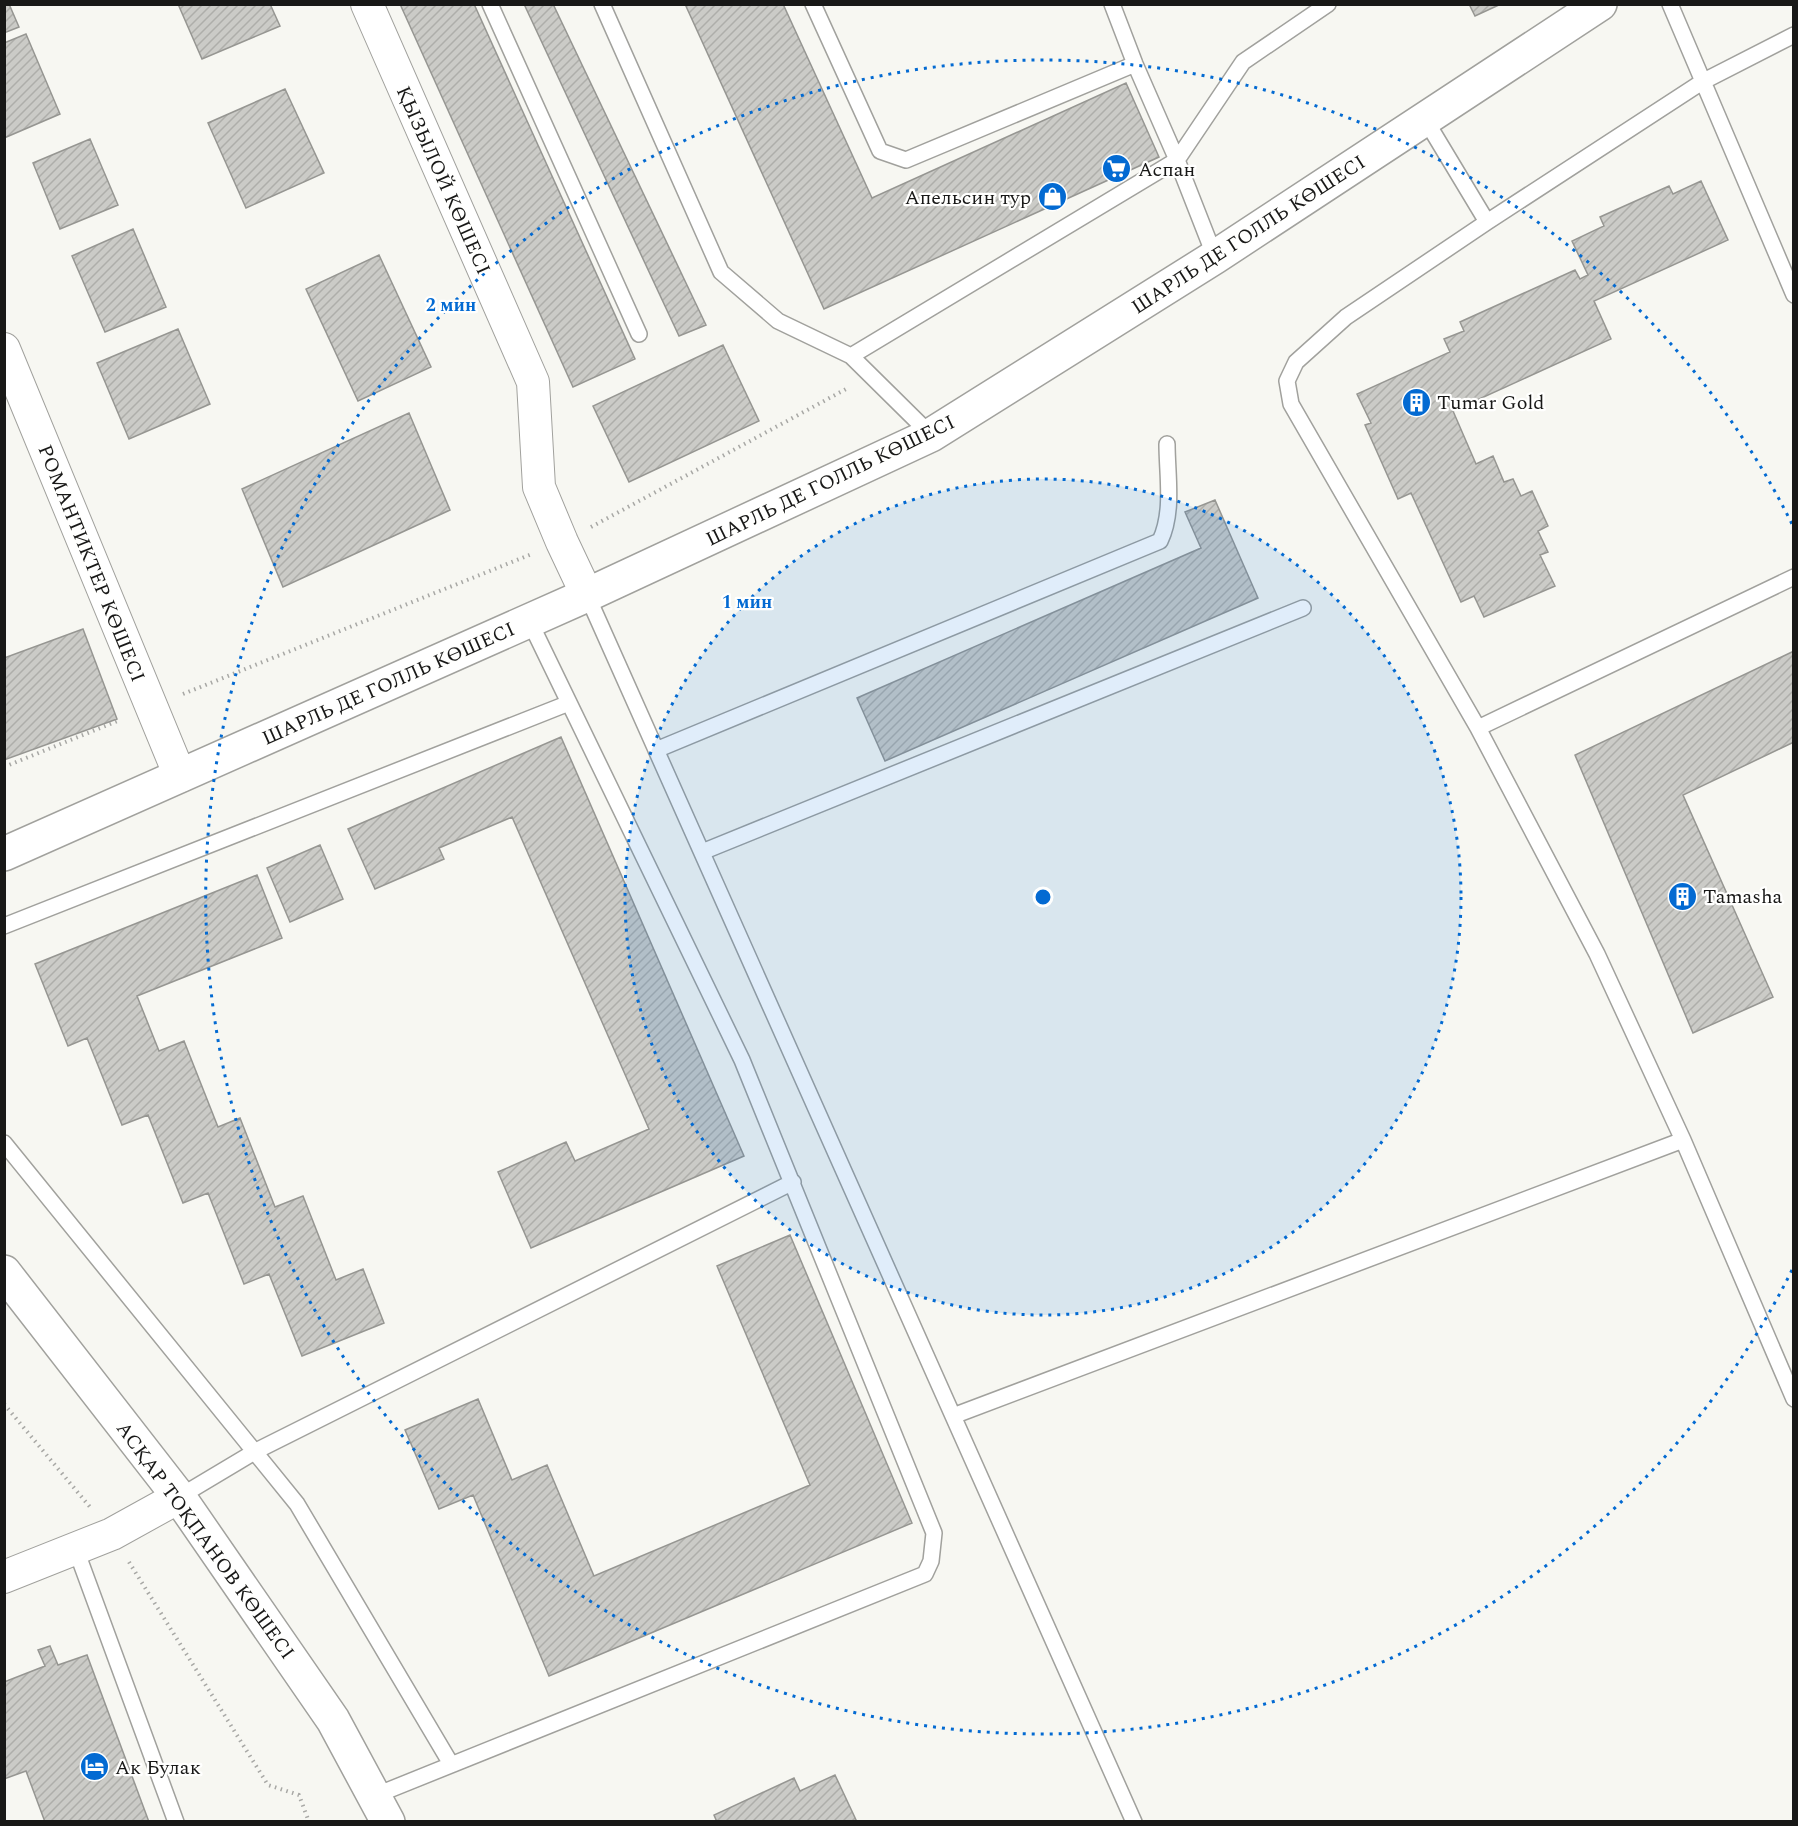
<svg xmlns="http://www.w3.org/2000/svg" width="1798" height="1826" font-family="Spectral,serif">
	<defs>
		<pattern id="building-hatch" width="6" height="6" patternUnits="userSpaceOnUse" patternTransform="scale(1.5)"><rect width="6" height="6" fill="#cbcbc7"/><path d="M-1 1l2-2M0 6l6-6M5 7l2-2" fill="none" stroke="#aeaeaa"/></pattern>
	</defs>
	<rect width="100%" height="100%" fill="#f7f7f2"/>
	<path fill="url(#building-hatch)" stroke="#969692" stroke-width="1.5" d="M4,4h5l10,23 -15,6z
		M178,4h92l10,22 -78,33z
		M400,4h74l161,355 -62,28z
		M524,4h29l153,321 -27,11z
		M685,4h98l89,194 254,-115 33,74 -335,152z
		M1469,4h32l-26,12z
		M26,34l34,80 -56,24v-95z
		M285,89l39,84 -78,35 -38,-85z
		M90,139l28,66 -58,24 -27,-66z
		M1701,181l27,59 -134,61 17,38 -158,72 23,53 17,-8 11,26 9,-3 8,17 11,-5 16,35 -10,5 10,21 -8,3 15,31 -71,31 -10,-21 -13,6 -50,-109 -13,6 -33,-74 6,-2 -14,-29 93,-42 -6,-13 20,-8 -4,-9 115,-52 5,9 8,-4 -16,-34 32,-15 -4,-9 69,-31 4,8z
		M133,229l33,78 -61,25 -33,-76z
		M379,255l52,112 -73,34 -52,-112z
		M178,329l32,75 -81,35 -32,-76z
		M723,345l36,76 -130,61 -36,-76z
		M409,413l41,97 -167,77 -41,-98z
		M1215,500l43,98 -373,163 -28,-63 344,-150 -16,-36z
		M83,629l34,90 -113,41v-102z
		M1794,651v91l-111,53 90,202 -80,36 -118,-278z
		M561,737l183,419 -213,92 -33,-76 68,-30 9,19 74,-32 -137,-312 -73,31 5,11 -69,30 -27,-60z
		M320,845l23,54 -53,23 -23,-54z
		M257,875l25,63 -145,58 22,55 25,-10 34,86 22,-9 35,89 28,-11 33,84 27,-11 21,54 -82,33 -33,-82 -25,10 -36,-91 -25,10 -35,-88 -26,10 -35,-87 -19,8 -33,-82z
		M790,1235l122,288 -363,153 -76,-181 -34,14 -34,-79 73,-31 34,81 35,-15 47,111 216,-91 -93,-219z
		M50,1646l8,19 29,-10 62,167h-104l-19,-51 -22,8v-97l41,-16 -7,-16z
		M835,1775l22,47h-140l-3,-7 80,-37 6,13z"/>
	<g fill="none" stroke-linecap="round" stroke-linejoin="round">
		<defs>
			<path id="lane" d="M490,4l149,330
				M602,4l119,268 57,49 73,35 80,79
				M813,4l67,147 26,9 229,-96
				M1112,4l23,60 42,96
				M1670,4l124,291
				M1794,35l-92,47 -215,140 -141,95 -50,45 -9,19 4,23 187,324 119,226 86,186 111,259
				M1425,119l62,103
				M1177,160l66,-98 85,-58
				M851,356l326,-196 38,97
				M587,595l547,1227
				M1478,728l316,-151
				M656,750l504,-209c14,-29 7,-66 7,-97
				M702,852l601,-244
				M4,926l565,-223
				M4,1143l293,361 154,260
				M953,1416l730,-276
				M179,1497l77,-46 537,-269
				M75,1547l101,275
				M374,1796l551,-222 6,-13 3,-28 -192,-473 -213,-440"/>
			<path id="street" d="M367,4l166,378 6,105 23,55 25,53
				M4,349l176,427
				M4,1577l108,-43 67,-37"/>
			<path id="secondary" d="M4,854l583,-259 344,-160 284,-178 385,-253
				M4,1272l175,225 154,223 55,102"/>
		</defs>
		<use href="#lane" stroke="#a1a19d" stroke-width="18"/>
		<use href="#street" stroke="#a1a19d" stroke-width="34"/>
		<use href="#secondary" stroke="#a1a19d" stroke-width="36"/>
		<path stroke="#a8a8a5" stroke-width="4" stroke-dasharray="1.5 4.5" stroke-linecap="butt" d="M591,527l257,-139
			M183,694l349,-140
			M4,767l116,-47
			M4,1404l86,103
			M129,1562l139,223 31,10 10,27"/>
		<use href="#lane" stroke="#fff" stroke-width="15"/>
		<use href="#street" stroke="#fff" stroke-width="32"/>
		<use href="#secondary" stroke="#fff" stroke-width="33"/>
	</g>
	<circle cx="1043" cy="897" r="418" fill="#036ad2" fill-opacity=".12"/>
	<g fill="none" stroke="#036ad2" stroke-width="3" stroke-dasharray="3 6">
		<circle cx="1043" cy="897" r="418"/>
		<path d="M1792 1270A837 837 0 1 1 1792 524"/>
	</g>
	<defs>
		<symbol id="supermarket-disc" viewBox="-11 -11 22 22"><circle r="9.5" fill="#036ad2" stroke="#fffffe"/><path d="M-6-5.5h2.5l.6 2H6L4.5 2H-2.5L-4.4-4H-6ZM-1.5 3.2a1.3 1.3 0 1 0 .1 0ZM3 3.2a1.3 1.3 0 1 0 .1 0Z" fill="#fff"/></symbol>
		<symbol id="shop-disc" viewBox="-11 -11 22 22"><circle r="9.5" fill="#036ad2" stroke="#fffffe"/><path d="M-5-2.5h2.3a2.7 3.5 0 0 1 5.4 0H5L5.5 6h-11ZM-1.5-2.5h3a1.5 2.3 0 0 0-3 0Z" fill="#fff"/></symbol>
		<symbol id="building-disc" viewBox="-11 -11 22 22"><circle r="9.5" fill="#036ad2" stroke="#fffffe"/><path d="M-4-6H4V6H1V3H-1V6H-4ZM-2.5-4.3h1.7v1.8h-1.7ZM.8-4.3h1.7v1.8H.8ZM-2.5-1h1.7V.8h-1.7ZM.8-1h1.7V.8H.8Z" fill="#fff"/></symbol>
		<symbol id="hotel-disc" viewBox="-11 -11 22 22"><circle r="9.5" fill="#036ad2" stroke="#fffffe"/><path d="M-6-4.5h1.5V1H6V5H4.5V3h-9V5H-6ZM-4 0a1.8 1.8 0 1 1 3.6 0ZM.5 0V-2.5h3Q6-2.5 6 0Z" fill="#fff"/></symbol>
	</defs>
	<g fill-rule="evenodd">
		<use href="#supermarket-disc" x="1100" y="152" width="33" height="33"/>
		<use href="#shop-disc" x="1036" y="180" width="33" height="33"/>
		<use href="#building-disc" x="1400" y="386" width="33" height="33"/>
		<use href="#building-disc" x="1666" y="880" width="33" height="33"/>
		<use href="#hotel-disc" x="78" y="1750" width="33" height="33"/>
	</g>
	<g text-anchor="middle" stroke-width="4.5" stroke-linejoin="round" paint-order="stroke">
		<g font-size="20" fill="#181817" stroke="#fffffe" text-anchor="start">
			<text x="1138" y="176">Аспан</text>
			<text x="1031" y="204" text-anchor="end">Апельсин тур</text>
			<text x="1437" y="409">Tumar Gold</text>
			<text x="1703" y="903">Tamasha</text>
			<text x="115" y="1774">Ак Булак</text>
		</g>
		<g font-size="20" fill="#181817" stroke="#fffffe">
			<text transform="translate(444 180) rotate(66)" y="7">ҚЫЗЫЛОЙ КӨШЕСІ</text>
			<text transform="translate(1248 234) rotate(-33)" y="7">ШАРЛЬ ДЕ ГОЛЛЬ КӨШЕСІ</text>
			<text transform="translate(830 480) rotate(-26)" y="7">ШАРЛЬ ДЕ ГОЛЛЬ КӨШЕСІ</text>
			<text transform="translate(92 563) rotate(68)" y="7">РОМАНТИКТЕР КӨШЕСІ</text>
			<text transform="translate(388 683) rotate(-24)" y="7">ШАРЛЬ ДЕ ГОЛЛЬ КӨШЕСІ</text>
			<text transform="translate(206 1540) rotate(54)" y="7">АСҚАР ТОҚПАНОВ КӨШЕСІ</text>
		</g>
	</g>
	<circle cx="1043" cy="897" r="9" fill="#036ad2" stroke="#fffffe" stroke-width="3"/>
	<g font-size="18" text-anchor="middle" font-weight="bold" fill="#036ad2" stroke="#fffffe" stroke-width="4.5" stroke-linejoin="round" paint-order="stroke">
		<text x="451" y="311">2 мин</text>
		<text x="747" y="608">1 мин</text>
	</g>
	<rect width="1798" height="1826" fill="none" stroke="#181817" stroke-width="12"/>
</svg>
